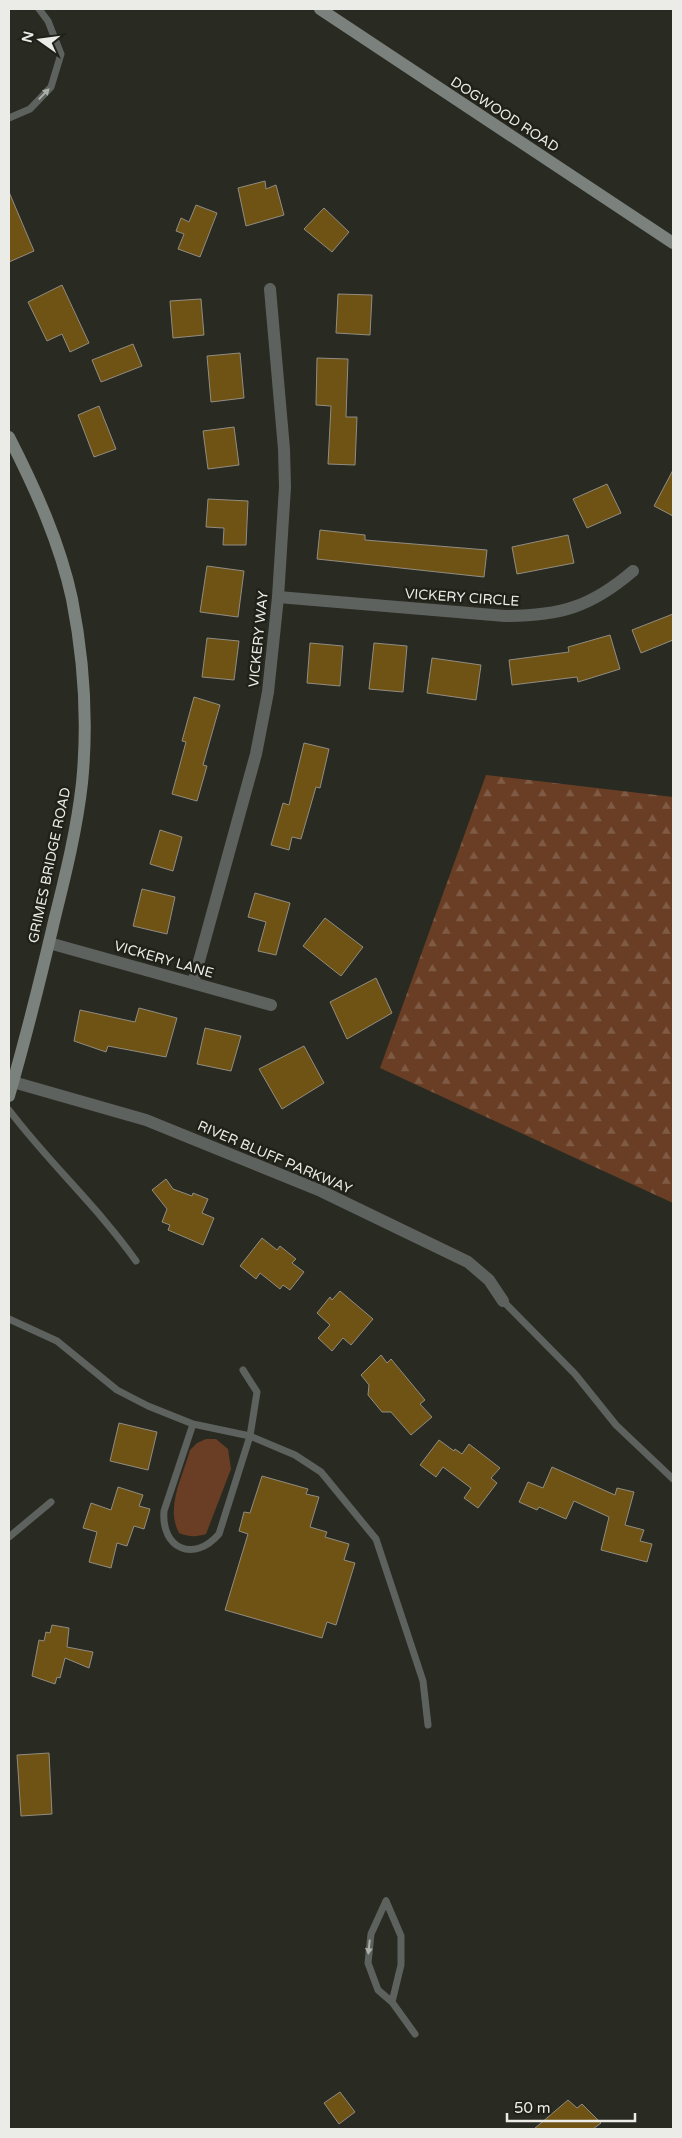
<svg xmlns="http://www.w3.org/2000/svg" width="682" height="2138" font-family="'Varela Round',sans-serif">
	<defs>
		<pattern id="forest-firs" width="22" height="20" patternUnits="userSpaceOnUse" patternTransform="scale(1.25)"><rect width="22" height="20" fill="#693e24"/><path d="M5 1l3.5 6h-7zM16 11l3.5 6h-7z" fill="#7f5a44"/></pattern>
	</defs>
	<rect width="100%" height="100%" fill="#292b22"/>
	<path fill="#693e24" d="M206,1439h10l12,10 3,20 -25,65c-10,3 -17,3 -27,-1 -14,-26 4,-57 11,-83l7,-7z"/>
	<path fill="url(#forest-firs)" d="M486,775l187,22v406l-293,-135z"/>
	<path fill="#6f5314" stroke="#918c82" d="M265,181l1,8 10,-4 8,30 -38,11 -8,-38z
		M9,192l25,59 -25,11z
		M196,205l21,8 -17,44 -22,-8 6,-15 -8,-3 5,-13 8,4z
		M324,208l25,24 -17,20 -28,-23z
		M62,285l27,58 -19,9 -8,-18 -15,7 -19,-39z
		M338,294l34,1 -2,40 -34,-2z
		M201,299l3,36 -31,3 -3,-37z
		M133,344l9,22 -41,16 -9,-22z
		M240,353l4,45 -33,4 -4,-46z
		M317,358l31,1 -2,58h11l-2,48 -27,-1 3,-58 -15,-1z
		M99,406l17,43 -22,8 -16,-42z
		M234,427l5,38 -31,4 -5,-38z
		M673,470v46l-19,-10z
		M607,484l14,29 -34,15 -14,-29z
		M208,499l40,2 -2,44h-23l1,-17 -18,-1z
		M320,530l45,5v5l122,10 -3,27 -167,-18z
		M568,535l6,28 -57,11 -5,-27z
		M207,566l37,5 -6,46 -38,-5z
		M673,614v26l-32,13 -9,-23z
		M610,635l10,34 -42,13 -1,-5 -65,8 -3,-25 60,-8 -1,-5z
		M207,638l32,3 -5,39 -32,-3z
		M310,643l33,3 -3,40 -33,-3z
		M374,643l33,3 -4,46 -34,-3z
		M432,658l49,7 -5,35 -49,-7z
		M194,697l26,8 -17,60 4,1 -10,35 -25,-7 14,-52 -4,-1z
		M304,743l25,6 -9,39 -4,-1 -15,52 -9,-2 -3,13 -18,-5 12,-42 6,2z
		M160,830l22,7 -9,34 -23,-7z
		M142,889l33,8 -8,37 -34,-8z
		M255,893l35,10 -14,52 -18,-4 8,-29 -18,-5z
		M325,918l38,29 -22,29 -38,-30z
		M376,978l16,35 -45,26 -17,-37z
		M139,1008l38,10 -11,39 -58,-11 -2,6 -32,-11 6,-31 55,12z
		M205,1028l36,8 -10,35 -34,-7z
		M304,1046l20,37 -42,26 -23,-40z
		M166,1179l7,10 19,7 1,-3 15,6 -6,14 12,5 -11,27 -35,-15 2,-5 -8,-3 5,-13 -15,-19z
		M262,1238l15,12 3,-4 16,13 -4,4 12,9 -14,18 -7,-5 -3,4 -20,-16 -4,6 -16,-13z
		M340,1291l33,28 -22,26 -8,-7 -11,13 -14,-13 12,-13 -13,-12 13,-16 2,3z
		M381,1355l6,8 4,-4 34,41 -5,4 12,13 -21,18 -20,-23h-9l-14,-17 1,-10 -8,-10z
		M119,1423l38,9 -9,38 -38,-9z
		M439,1440l15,11 1,-2 7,5 7,-10 31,24 -9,10 6,5 -19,25 -14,-10 7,-10 -28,-21 -7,10 -16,-12z
		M552,1467l63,28 2,-7 17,4 -9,33 19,5 -4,11 12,3 -5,18 -46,-12 8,-33 -35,-16 -8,18 -27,-12 -2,3 -18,-8 9,-20 15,6z
		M262,1476l46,13 -2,5 13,3 -9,30 17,5 -2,5 24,7 -5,16 11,3 -19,62 -9,-3 -5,16 -97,-28 23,-76 -9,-3 5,-19 6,1z
		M118,1487l25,8 -4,11 11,3 -6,20 -10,-3 -7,20 -10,-3 -6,25 -22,-6 8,-30 -14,-4 8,-25 20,7z
		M52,1625l17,3 -2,19 26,5 -4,16 -24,-10 -5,20 -3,-1 -2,7 -23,-8 7,-36 5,1 2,-9 4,1z
		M49,1753l3,61 -31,2 -4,-61z
		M340,2092l15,20 -16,12 -15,-21z
		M568,2100l9,8 5,-4 19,19 -8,6h-59z"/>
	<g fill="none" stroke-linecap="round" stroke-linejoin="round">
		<path stroke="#5e625f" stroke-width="7" d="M9,118l21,-9 21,-22 10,-33 -13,-33 -9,-12
			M9,1110c40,53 89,97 127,151
			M503,1301l72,73 41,51 57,54
			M9,1319l48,22 60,49 31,16 45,18 57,12 45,19 26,17 55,67 47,142 5,44
			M193,1424l-29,87c-3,38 30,52 55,23l31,-98 7,-44 -14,-22
			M9,1537l42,-35
			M386,1901l-15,33 -3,29 10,27 14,12 23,32
			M386,1901l15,35v29l-9,37"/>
		<path stroke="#5e625f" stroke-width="12" d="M278,597l227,19c55,0 86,-9 128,-45
			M49,943l222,62
			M193,983l63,-229 12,-62 10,-95 7,-110 -1,-38 -14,-160
			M13,1082l133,38 175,71 147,71 21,18 14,21"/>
		<path stroke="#7b817c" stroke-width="12" d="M320,9l353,234
			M9,437c26,51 51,106 63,162 12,61 16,123 10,184 -5,45 -16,90 -27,134 -14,60 -29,120 -46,179"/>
	</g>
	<defs><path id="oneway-solid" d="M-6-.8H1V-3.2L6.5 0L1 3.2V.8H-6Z" transform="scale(1.25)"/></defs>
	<g fill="#acaeaa">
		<use href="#oneway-solid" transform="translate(44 94) rotate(-46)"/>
		<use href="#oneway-solid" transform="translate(369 1947) rotate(96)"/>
	</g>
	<g text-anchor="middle" stroke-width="5" stroke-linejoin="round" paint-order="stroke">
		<g font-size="14" fill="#ebece7" stroke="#202119">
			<text transform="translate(505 114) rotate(33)" y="5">DOGWOOD ROAD</text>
			<text transform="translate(462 597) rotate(4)" y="5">VICKERY CIRCLE</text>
			<text transform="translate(258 639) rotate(-84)" y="5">VICKERY WAY</text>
			<text transform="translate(49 865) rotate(-78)" y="5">GRIMES BRIDGE ROAD</text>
			<text transform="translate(164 959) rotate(16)" y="5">VICKERY LANE</text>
			<text transform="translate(275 1157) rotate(23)" y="5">RIVER BLUFF PARKWAY</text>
		</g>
	</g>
	<rect width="682" height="2138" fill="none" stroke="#ebece7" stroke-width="20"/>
	<g transform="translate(40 40) rotate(284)" stroke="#202119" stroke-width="4" paint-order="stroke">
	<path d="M0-4L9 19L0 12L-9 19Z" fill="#ebece7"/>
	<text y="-8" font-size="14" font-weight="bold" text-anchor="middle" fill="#ebece7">N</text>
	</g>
	<path d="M507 2113v8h128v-8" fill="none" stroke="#ebece7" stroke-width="2.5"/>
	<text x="514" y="2113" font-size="15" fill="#ebece7" stroke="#202119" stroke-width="4" paint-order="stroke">50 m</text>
</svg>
